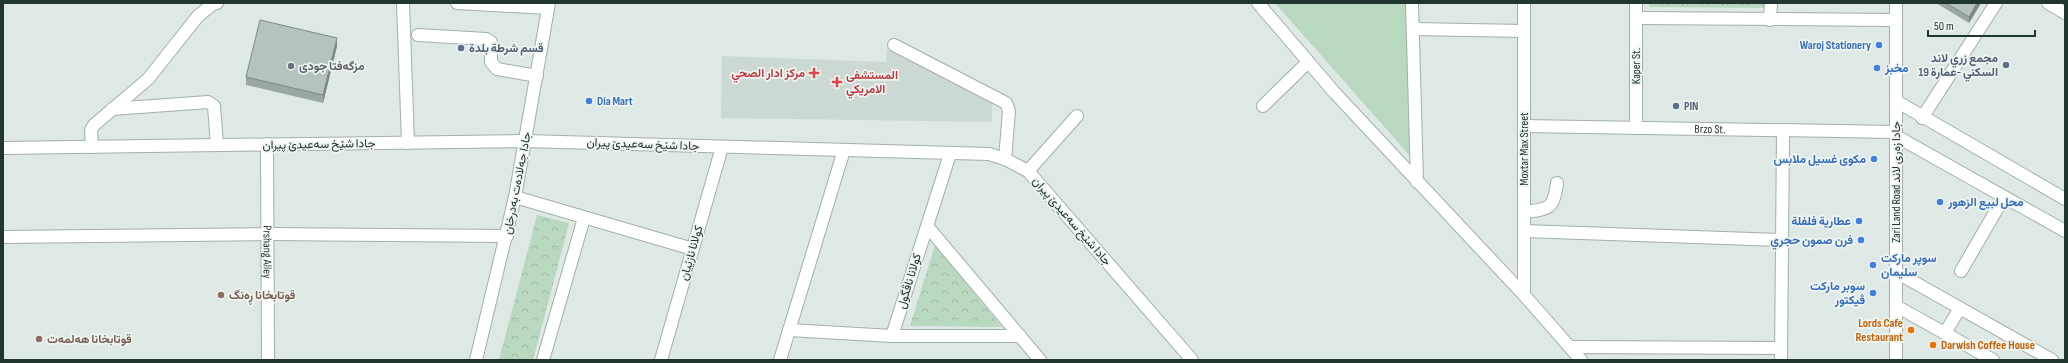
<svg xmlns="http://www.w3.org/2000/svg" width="2068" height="363" font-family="'Sofia Sans Condensed',Vazirmatn,sans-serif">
	<defs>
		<pattern id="forest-crowns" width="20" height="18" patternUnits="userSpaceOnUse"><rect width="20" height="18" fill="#b8d8c0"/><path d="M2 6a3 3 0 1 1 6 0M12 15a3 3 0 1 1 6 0" fill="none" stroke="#9ebaa5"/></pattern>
	</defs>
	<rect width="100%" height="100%" fill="#dee8e4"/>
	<path fill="#ccd8d2" d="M887,49l105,52v21l-271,-4 1,-62 164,6z"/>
	<path fill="url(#forest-crowns)" d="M1649,3h116l-1,5 -115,-1z
		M537,215l32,8 -36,137h-34z
		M935,245l67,82 -92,-1z"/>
	<path fill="#b8d8c0" d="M1275,3h131l5,154z"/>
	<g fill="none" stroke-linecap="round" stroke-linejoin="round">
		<defs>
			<g id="minor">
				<path d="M403,3l5,140"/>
				<path d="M457,3l91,5"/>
				<path d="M1258,3l76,89 190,203 57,65"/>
				<path d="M1412,3l5,179"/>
				<path d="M1636,3v125"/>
				<path d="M2048,3l17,10"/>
				<path d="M1636,18l260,2"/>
				<path d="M1770,20l1,-17"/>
				<path d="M1414,29l110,2"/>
				<path d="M418,35l68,4 5,3v20l6,7 40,7"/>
				<path d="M894,45l112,58 3,8 -4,48"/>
				<path d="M1896,101l169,98"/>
				<path d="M1263,106l45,-44"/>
				<path d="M112,109l96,-7 6,4 3,39"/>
				<path d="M1922,118l74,-115"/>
				<path id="s1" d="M1524,126l372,6"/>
				<path d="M1896,136l169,95"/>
				<path id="s2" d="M267,144l1,216"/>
				<path d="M92,147l-1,-17 3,-5 54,-46 50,-63 15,-12 4,-1"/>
				<path d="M3,148l523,-7 463,13 16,5 23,12 164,189"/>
				<path d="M1028,171l49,-55"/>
				<path d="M515,197l178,52"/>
				<path d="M1524,212c24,-3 30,-2 33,-29"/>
				<path d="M927,226l113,134"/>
				<path d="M1524,231l258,9"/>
				<path d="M3,237l265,-3 239,2"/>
				<path d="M1961,271l43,-74"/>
				<path d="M1896,272l156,88"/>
				<path d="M1524,295v-292"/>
				<path d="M1896,306l97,54"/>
				<path d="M789,330l103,6h128"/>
				<path d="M1945,333l15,-25"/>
				<path d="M892,336l58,-182"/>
				<path d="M1570,347l211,1"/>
				<path d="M476,360l39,-163 34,-194"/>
				<path d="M543,360l41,-142"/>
				<path d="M661,360l61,-213"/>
				<path d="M780,360l64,-210"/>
				<path d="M1781,360l2,-229"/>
				<path d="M1896,360v-357"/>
			</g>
		</defs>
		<use href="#minor" stroke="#a2afaa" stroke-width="14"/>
		<use href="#minor" stroke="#fff" stroke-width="12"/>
	</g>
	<path fill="#9ba8a2" d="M1936,3h45l-12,20z
		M337,46l-14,57 -77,-18v-8z"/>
	<path fill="#7e8884" d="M1977,3h4l-12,20v-6z
		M337,38v8l-14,57v-8z"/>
	<path fill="#b4c3bc" stroke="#7e8884" d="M1946,3h31l-8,14z
		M260,20l77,18 -14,57 -77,-18z"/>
	<g fill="#3f7fe0" stroke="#eef5f1" stroke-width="1.5">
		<circle cx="1879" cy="45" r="4"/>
		<circle cx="1877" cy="68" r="4"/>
		<circle cx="589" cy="101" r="4"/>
		<circle cx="1874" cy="159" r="4"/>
		<circle cx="1940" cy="202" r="4"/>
		<circle cx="1859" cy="221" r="4"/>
		<circle cx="1861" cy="240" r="4"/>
		<circle cx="1873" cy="265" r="4"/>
		<circle cx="1873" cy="293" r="4"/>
	</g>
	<g fill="#5c6f8a" stroke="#eef5f1" stroke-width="1.5">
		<circle cx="461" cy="48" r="4"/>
		<circle cx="2006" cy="65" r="4"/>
		<circle cx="1676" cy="106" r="4"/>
	</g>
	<circle fill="#6b7280" stroke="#eef5f1" stroke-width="1.5" cx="291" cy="66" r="4"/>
	<g fill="#e0444e" stroke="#eef5f1" stroke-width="1.5">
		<path d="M812 67h4v4h4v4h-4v4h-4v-4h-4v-4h4z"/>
		<path d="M835 76h4v4h4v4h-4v4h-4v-4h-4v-4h4z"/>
	</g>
	<g fill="#8d6e63" stroke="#eef5f1" stroke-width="1.5">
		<circle cx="221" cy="295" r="4"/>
		<circle cx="39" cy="339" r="4"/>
	</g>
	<g fill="#e8710a" stroke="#eef5f1" stroke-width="1.5">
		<circle cx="1911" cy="330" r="4"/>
		<circle cx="1933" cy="345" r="4"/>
	</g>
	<g text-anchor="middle" stroke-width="3.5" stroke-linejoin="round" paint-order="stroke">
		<g font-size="12" font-weight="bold" fill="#366cbe" stroke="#eef5f1" text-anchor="end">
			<text x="1871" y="49">Waroj Stationery</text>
			<text x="1885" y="72" text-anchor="start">مخبز</text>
			<text x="597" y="105" text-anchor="start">Dia Mart</text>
			<text x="1866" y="163">مكوى غسيل ملابس</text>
			<text x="1948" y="206" text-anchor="start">محل لبيع الزهور</text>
			<text x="1851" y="225">عطارية فلفلة</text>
			<text x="1853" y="244">فرن صمون حجري</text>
			<text x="1881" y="262" text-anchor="start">سوپر ماركت<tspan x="1881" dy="14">سليمان</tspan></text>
			<text x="1865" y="290">سوبر ماركت<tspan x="1865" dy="14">ڤيكتور</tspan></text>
		</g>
		<g font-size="12" font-weight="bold" fill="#4e5e75" stroke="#eef5f1" text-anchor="start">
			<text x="469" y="52">قسم شرطة بلدة</text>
			<text x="1998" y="62" text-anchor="end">مجمع زري لاند<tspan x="1998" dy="14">السكني -عمارة 19</tspan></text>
			<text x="1684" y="110">PIN</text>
		</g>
		<g font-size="12" font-weight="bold" fill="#5b616d" stroke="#eef5f1" text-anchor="start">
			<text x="299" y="70">مزگەفتا جودی</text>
		</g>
		<g font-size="12" fill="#213630" stroke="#eef5f1">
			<text transform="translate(1636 66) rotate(-90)" y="4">Kaper St.</text>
			<text dy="4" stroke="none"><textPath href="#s1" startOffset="186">Brzo St.</textPath></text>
			<text transform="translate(319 144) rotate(-1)" y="4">جادا شێخ سەعیدێ پیران</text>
			<text transform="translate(643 144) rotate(2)" y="4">جادا شێخ سەعیدێ پیران</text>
			<text transform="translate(1524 149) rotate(-90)" y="4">Moxtar Max Street</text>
			<text transform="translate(1896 182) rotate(-90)" y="4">Zari Land Road جادا زەری لاند</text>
			<text transform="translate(517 183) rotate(-79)" y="4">جادا جەلادەت بەدرخان</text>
			<text transform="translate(1072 221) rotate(49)" y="4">جادا شێخ سەعیدێ پیران</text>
			<text dy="4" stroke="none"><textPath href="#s2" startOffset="108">Prshang Alley</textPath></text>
			<text transform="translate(691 253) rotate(-74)" y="4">کولانا نازێیان</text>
			<text transform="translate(909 281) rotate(-73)" y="4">کولانا ناڤگول</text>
		</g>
		<g font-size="12" font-weight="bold" fill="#be3a42" stroke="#eef5f1" text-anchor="end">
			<text x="805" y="77">مركز ادار الصحي</text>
			<text x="846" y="79" text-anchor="start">المستشفى<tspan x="846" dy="14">الامريكي</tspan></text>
		</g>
		<g font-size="12" font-weight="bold" fill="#785e54" stroke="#eef5f1" text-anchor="start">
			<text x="229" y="299">قوتابخانا ڕەنگ</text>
			<text x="47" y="343">قوتابخانا هەلمەت</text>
		</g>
		<g font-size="12" font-weight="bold" fill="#c56008" stroke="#eef5f1" text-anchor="end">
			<text x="1903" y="327">Lords Cafe<tspan x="1903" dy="14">Restaurant</tspan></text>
			<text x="1941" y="349" text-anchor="start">Darwish Coffee House</text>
		</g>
	</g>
	<rect width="2068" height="363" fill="none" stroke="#213630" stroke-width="8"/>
	<path d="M1928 30v6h107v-6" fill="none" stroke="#213630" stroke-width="2"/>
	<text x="1934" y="30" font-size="12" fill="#213630" stroke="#eef5f1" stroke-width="3" paint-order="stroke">50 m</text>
</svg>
